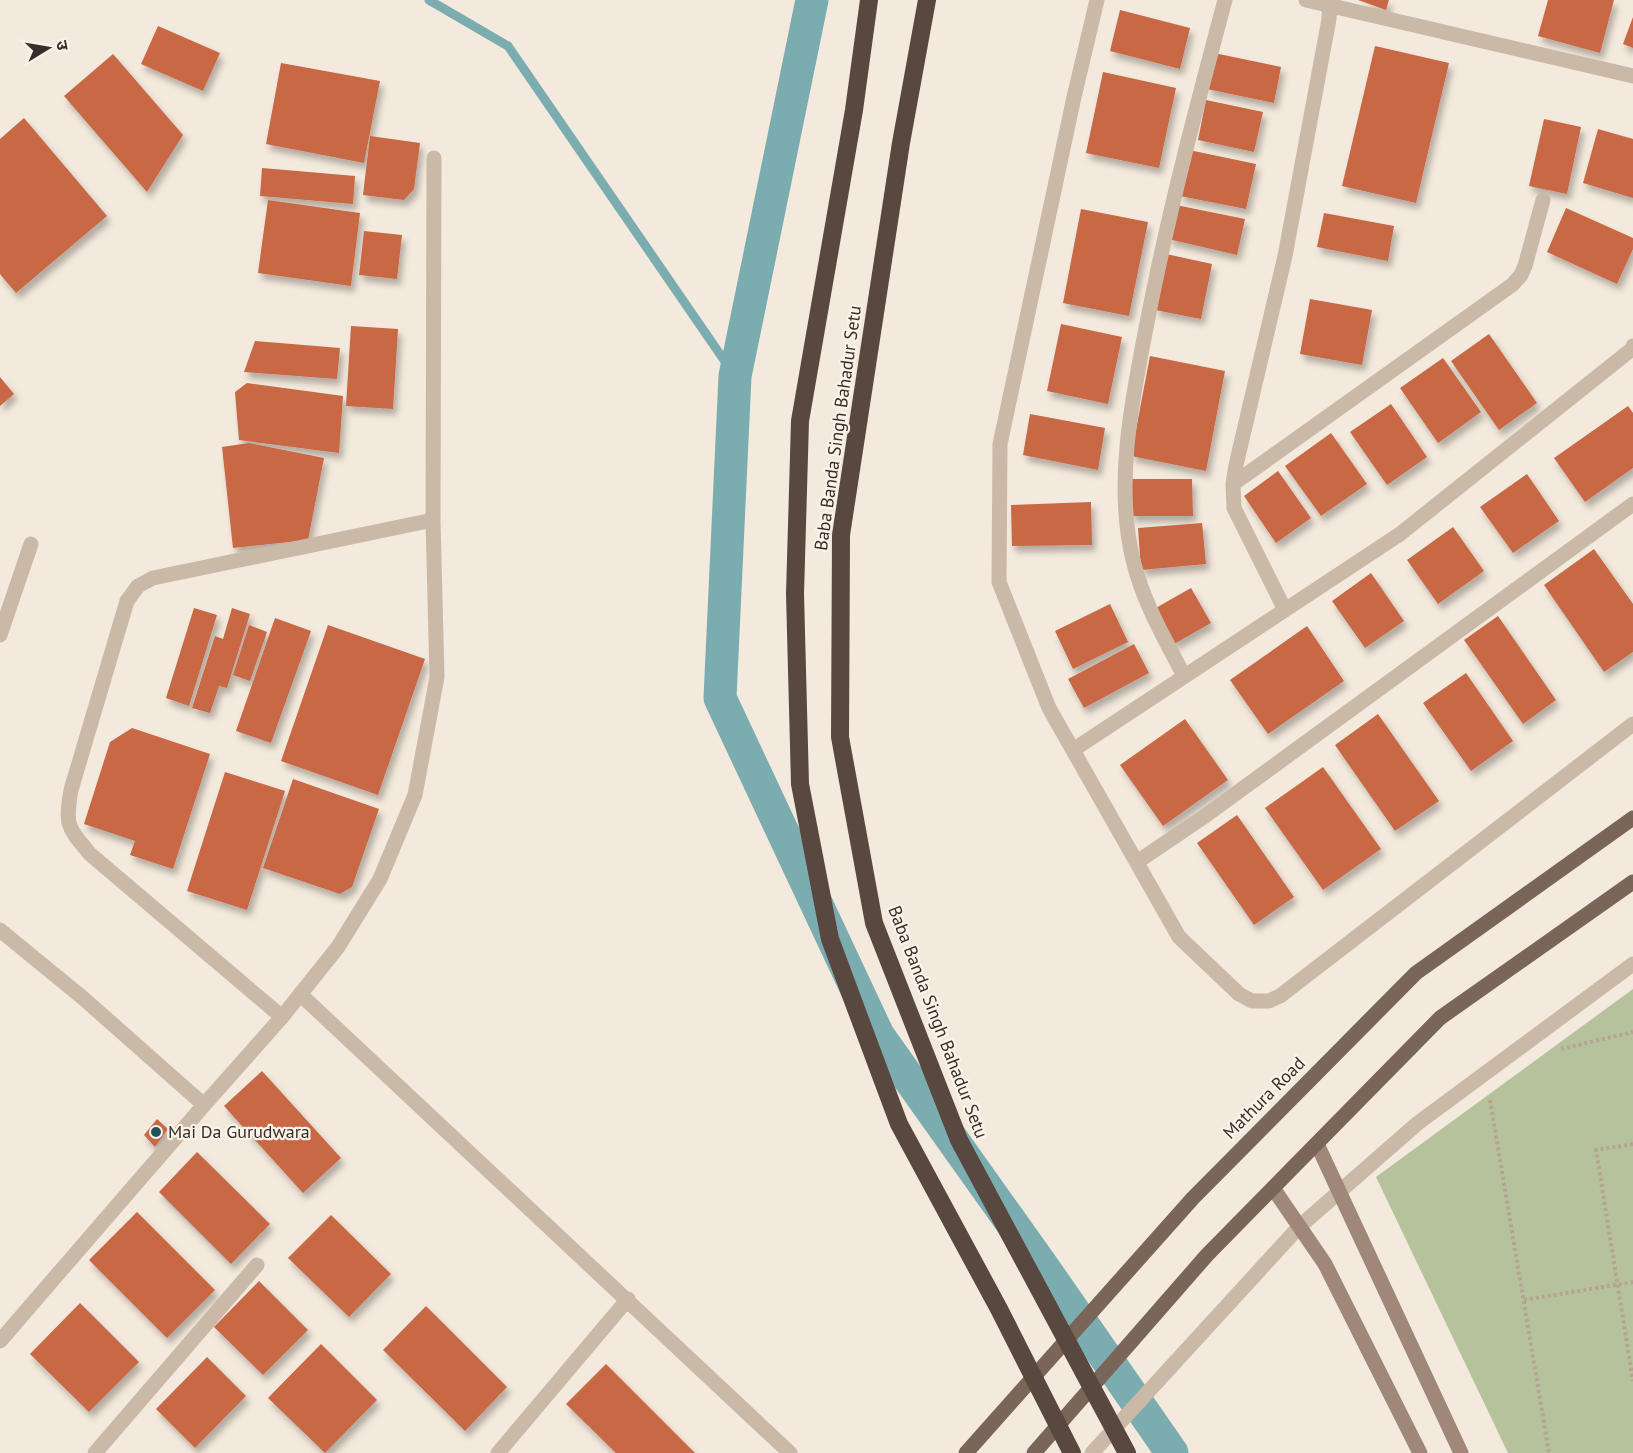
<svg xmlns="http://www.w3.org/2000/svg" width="1633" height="1453" font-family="'PT Sans','Noto Sans Devanagari',sans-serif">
	<defs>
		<filter id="shadow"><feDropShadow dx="3.5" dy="6" stdDeviation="3" flood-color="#0004"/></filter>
	</defs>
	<rect width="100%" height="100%" fill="#f3e9dc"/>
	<path fill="#b5c29c" d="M1633,989v464h-125l-132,-276z"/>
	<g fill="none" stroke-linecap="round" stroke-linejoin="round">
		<path stroke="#7badb0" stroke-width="9" d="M429,0l79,46 227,330"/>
		<path stroke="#7badb0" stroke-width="33" d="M812,0l-77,376 -15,322 158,337 165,232 129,186"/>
	</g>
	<path fill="#c86745" filter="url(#shadow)" d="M1358,0h31l-3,10z
		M1548,0h66l-14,53 -62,-17z
		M1120,10l70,18 -10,41 -70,-18z
		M1633,17v31l-10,-4z
		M158,26l62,27 -17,38 -62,-27z
		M1375,46l74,17 -33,140 -74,-17z
		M1214,53l67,14 -7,36 -67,-14z
		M113,54l70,81 -36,57 -83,-96z
		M281,63l99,18 -16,82 -98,-19z
		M1103,72l73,16 -17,80 -73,-15z
		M1206,100l57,12 -9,40 -56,-12z
		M24,118l83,98 -91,77 -16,-19v-135z
		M1544,119l37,8 -14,67 -38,-8z
		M1598,129l35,10v59l-50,-15z
		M370,136l50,7 -6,46 -10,11 -41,-5z
		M1189,150l67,14 -10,45 -66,-13z
		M262,168l93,8 -2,28 -93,-8z
		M268,200l92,13 -9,73 -93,-13z
		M1176,205l69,14 -8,36 -69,-16z
		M1566,208l67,30v11l-16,35 -70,-32z
		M1081,209l67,13 -19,94 -66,-13z
		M1324,213l70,13 -6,35 -71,-14z
		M364,231l38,4 -5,44 -38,-4z
		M1166,254l46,10 -11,55 -46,-9z
		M1310,299l62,11 -10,55 -62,-11z
		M1061,324l61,13 -14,67 -61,-13z
		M351,326l47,3 -5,80 -47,-3z
		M1489,334l48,69 -38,27 -48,-69z
		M255,341l85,7 -3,31 -93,-7z
		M1150,356l75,15 -19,100 -75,-15z
		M1443,358l38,54 -43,31 -38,-55z
		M0,377l14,17 -14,12z
		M247,383l96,13 -4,57 -100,-13 -4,-48z
		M1391,404l36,53 -40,28 -37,-53z
		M1628,406l5,7v55l-48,34 -31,-44z
		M1030,414l75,14 -7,42 -75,-15z
		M1331,433l36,51 -46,32 -36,-50z
		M249,443l75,15 -16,82 -75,8 -11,-101z
		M1278,471l33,47 -35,25 -32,-47z
		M1527,474l32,47 -46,32 -33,-46z
		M1131,479h61l1,37h-62z
		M1091,502l1,43 -80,1 -1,-41z
		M1202,523l4,41 -65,6 -3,-42z
		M1453,527l31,44 -46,33 -31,-44z
		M1594,549l39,55v48l-29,20 -60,-87z
		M1371,573l33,48 -39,27 -33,-47z
		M1191,588l20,35 -37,21 -20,-35z
		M1110,604l18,38 -55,27 -18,-38z
		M194,608l23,7 -28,91 -23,-8z
		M232,608l18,6 -23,74 -8,-2 -9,27 -18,-5 23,-72 8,3z
		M1498,616l58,84 -33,24 -59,-84z
		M275,618l36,13 -40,112 -35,-12z
		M249,625l18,7 -17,49 -17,-6z
		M328,625l97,34 -47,136 -97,-34z
		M1307,626l37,55 -76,53 -38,-54z
		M1134,644l15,29 -65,35 -16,-29z
		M1466,673l47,68 -42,30 -48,-68z
		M1378,714l61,87 -44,30 -60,-86z
		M1185,719l43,61 -65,46 -43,-61z
		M132,728l78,26 -37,115 -43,-14 5,-14 -51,-17 26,-82z
		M1323,767l58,82 -58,41 -58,-82z
		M225,772l60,19 -38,119 -60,-19z
		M293,779l86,30 -27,78 -12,7 -77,-26z
		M1237,815l57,82 -40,28 -57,-82z
		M262,1071l79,87 -38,35 -79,-87z
		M157,1119l11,10 -13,18 -11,-12z
		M197,1152l73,72 -39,40 -72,-72z
		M137,1212l78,78 -48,48 -78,-78z
		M331,1215l60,59 -42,43 -61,-59z
		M259,1281l49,49 -45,45 -49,-48z
		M80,1303l59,59 -50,50 -59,-58z
		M426,1306l81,81 -42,44 -82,-81z
		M321,1344l56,56 -52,53 -57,-55z
		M207,1357l39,39 -51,52 -39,-39z
		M606,1364l89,89h-79l-50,-49z"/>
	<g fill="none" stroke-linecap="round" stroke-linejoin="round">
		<path stroke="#b7a392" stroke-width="4" stroke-dasharray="3 3" stroke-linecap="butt" d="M1561,1049l72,-17
			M1490,1100l59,353
			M1633,1144l-37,6 37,231
			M1524,1300l109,-18"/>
		<path stroke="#cbb9a8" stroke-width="15" d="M1097,0l-23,97 -74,347 -1,138 50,126 130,229 60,57 13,7h17l11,-5 353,-272
			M1306,0l327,76
			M1233,484l279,-199 9,-10 4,-9 18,-66
			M1285,610l-51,-102 -1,-24 3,-19 49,-209 44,-237 1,-19
			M0,635l31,-91
			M1184,676c-19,-37 -41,-74 -51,-116 -19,-78 0,-165 15,-242 21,-108 49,-213 77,-318
			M1073,750l327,-216 232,-185 1,-3
			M1137,862l68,-46 428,-312
			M0,930l83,68 121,107
			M300,994l490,459
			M282,1017l-192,-163c-23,-28 -25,-28 -19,-64l56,-189 11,-15 15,-8 280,-58
			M0,1341l204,-236 78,-88 56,-70 42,-68 35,-84 22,-118 -4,-157 1,-362
			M95,1453l162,-188
			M498,1453l130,-154
			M1092,1453l207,-226 119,-104 215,-159"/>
		<path stroke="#9f8779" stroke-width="15" d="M1317,1144l144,309
			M1273,1188l52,76 95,189"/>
		<path stroke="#7a6559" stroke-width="15" d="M966,1453l227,-255 223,-225 217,-155
			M1034,1453l173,-198 233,-237 193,-136"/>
		<path stroke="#59483f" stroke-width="18" d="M869,0l-15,110 -54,311 -5,173 5,190 30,155 69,185 100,185 73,144
			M927,0l-26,143 -60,392 -1,202 34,186 85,217 168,313"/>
	</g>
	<circle fill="#1d555a" stroke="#faf3e9" stroke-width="2" cx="156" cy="1132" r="6"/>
	<g text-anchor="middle" stroke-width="4.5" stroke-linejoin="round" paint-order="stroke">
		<g font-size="18" fill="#382d28" stroke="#faf3e9">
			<text transform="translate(838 428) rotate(-82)" y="6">Baba Banda Singh Bahadur Setu</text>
			<text transform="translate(938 1022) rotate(69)" y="6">Baba Banda Singh Bahadur Setu</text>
			<text transform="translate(1264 1098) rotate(-45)" y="6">Mathura Road</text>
		</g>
		<g font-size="18" fill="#382d28" stroke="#faf3e9" text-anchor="start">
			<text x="168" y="1138">Mai Da Gurudwara</text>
		</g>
	</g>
	<g transform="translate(48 48) rotate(79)" stroke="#faf3e9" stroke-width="4.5" paint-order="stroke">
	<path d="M0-4.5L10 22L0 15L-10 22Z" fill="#382d28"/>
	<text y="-9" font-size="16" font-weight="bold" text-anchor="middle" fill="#382d28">उ</text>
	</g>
</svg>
